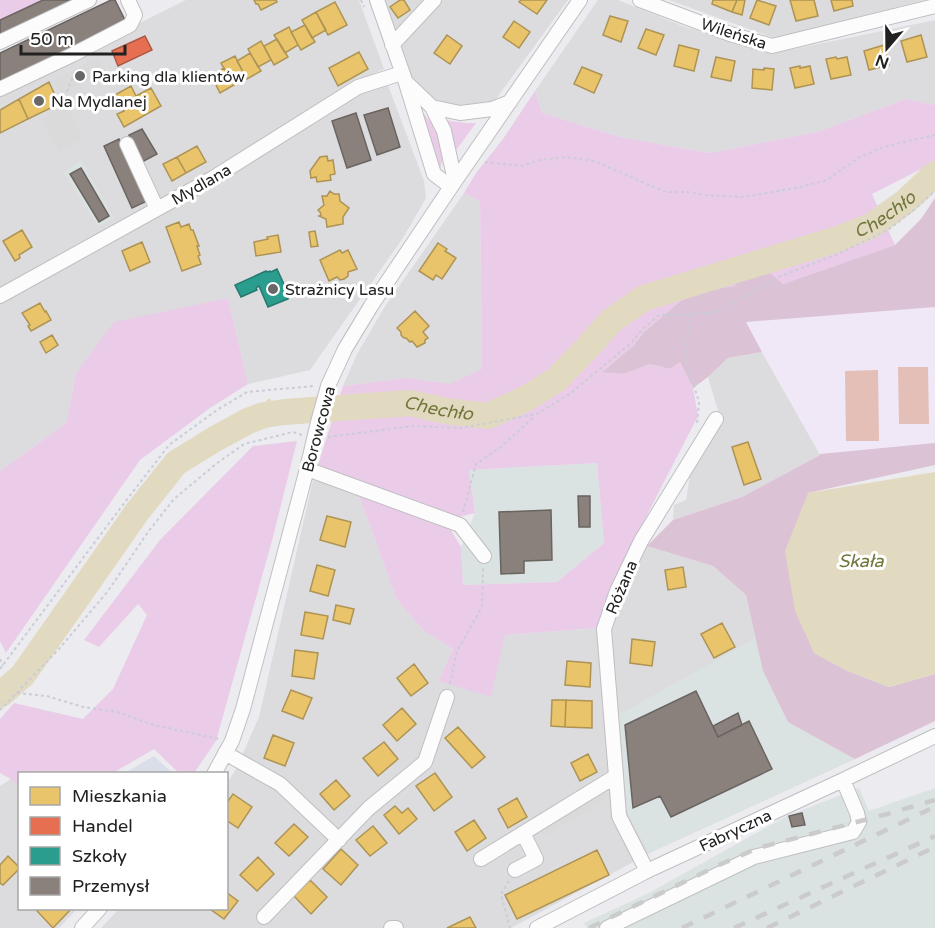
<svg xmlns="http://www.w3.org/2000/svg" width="935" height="928" font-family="'Varela Round',sans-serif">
	<rect width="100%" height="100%" fill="#ecebef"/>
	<path fill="#dcdcde" d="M186,0h173l25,69 -28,13 -145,92 -211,116v-198z
		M385,0h183l-75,103 -35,5 -16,-3 -27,-20z
		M598,0h20l67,27 85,27 165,-34v85l-29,-6 -89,33 -107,21 -90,-16 -78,-24 -7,-22z
		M669,0h255l-150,38z
		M388,85l36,96 2,17 -23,40 -93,132 -62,14 -20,-86 -37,9 -115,66 -10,50 -66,48v-167l217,-120 145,-91z
		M464,193l16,9 2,167 -32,16 -45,-7 -62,8 14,-32 27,-46z
		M762,352l58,103 -78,42 -69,23 1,-15 12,-5 5,-30 24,-43 8,-4 -7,-19 -8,-27 20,-19z
		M313,480l45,13 39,107 27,31 29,18 -13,33 65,-47 94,-7 11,-3 37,-79 66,20 33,29 17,76 25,51 67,37 -201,92 -143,77h-410l18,-19 107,-1 1,-125 9,-14 23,-52z
		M11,779l8,8 1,121 57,1 -18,19h-59v-142z"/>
	<path fill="#dadee8" d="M154,756l18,17h-47z"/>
	<path fill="#dbe2e2" d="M81,161l33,57 -16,8 -34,-53z
		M597,463l7,80 -47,39 -94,3 -2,-38 14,-34 -6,-43z
		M756,638l7,33 25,51 67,37 -206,94 -21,-39 -10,-99z
		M859,788l10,23 66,-23v140h-348l-3,-5 65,-30 138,-77z"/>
	<path fill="#f0e8f7" d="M935,307v136l-115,11 -75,-132z"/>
	<path fill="#eacce8" d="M1,0h42l-43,20v-19z
		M535,91l7,22 78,24 90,16 107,-21 89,-33 29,6v57l-63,32 23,51 -112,39 -48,2 -28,4 -15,4 -14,9 -34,29 -10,13 -31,26 21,3 26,-10 20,5 10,-7 13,26 5,28 -67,130 -18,40 -14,42 -94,7 -14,62 -52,-16 14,-32 -29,-18 -27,-31 -39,-107 89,31 14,23 2,38 94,-3 47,-39 -7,-80 -128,7 6,43 -24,6 -134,-51 26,-82 62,-8 45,6 32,-15 -2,-167 -16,-9 12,-20 27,-34z
		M420,110c17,17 30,36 19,61z
		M443,120l23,3h10l-22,30z
		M228,298l20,86 -38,24 -70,52 -134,193 -6,-12v-170l66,-48 10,-50 38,-51z
		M297,441l-24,96 -57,204 -22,32h-15l-25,-24 -41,24 -93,1 -1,13 -8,-8 -11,-6v-54l14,-16 69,16 30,-30 34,-74 -9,-11 -39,43 -15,-7 76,-100 93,-94z"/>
	<path fill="#dcc2d5" d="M935,198v109l-189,15 16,30 -34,6 -20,19 -15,11 -13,-26 -10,7 -20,-5 -26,10 -22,-2 32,-27 10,-13 34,-29 14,-9 15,-4 28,-4 4,-11 22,-9 22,18 112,-39 26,-26z
		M935,443v22l-127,28 6,160 34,18 41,16 46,-13v47l-80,38 -67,-37 -25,-51 -17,-76 -33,-29 -66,-20 26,-26 69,-23 78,-42v-1z"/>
	<path fill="#e3bfb8" d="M898,367h30l1,57h-30z
		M878,370l1,71h-33l-1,-70z"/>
	<path fill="#dadadb" d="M99,57l7,14 -44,23 -8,-14z
		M65,105l18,33 -24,14 -18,-33z
		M601,790l6,9 -63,37 -5,-9z"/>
	<path fill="#e1dac0" d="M935,472v202l-46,13 -41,-16 -34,-18 -19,-42 -10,-60 23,-58z"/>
	<path fill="#e9c46a" stroke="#ad9354" stroke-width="1.5" d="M254,0h22l1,2 -16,8 -3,-6h-2z
		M400,0h4l6,10 -12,8 -8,-11z
		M521,0h26l-10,14 -18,-12z
		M713,0h24l-5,12 -20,-8z
		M737,0h8l-3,15 -10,-3z
		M757,0l19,6 -7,19 -19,-7z
		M790,0h24l4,16 -22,5z
		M831,0h21l1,6 -19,5z
		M335,2l12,23 -19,10 -12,-23z
		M316,12l10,18 -14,8 -10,-18z
		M610,16l18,5 -7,21 -18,-7z
		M514,21l16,11 -11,16 -16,-11z
		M305,25l10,17 -14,8 -10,-18z
		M289,27l9,18 -13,8 -11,-18z
		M646,29l18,6 -8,20 -18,-7z
		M447,35l15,11 -12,18 -16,-11z
		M921,35l6,22 -20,5 -6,-21z
		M277,39l11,18 -14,8 -10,-19z
		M261,41l10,19 -13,7 -10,-18z
		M679,45l20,5 -5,21 -20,-5z
		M884,45l5,20 -20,5 -5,-19z
		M359,52l9,17 -30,17 -9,-18z
		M250,53l11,18 -14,8 -10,-18z
		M235,56l9,18 -13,7 -10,-18z
		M716,57l19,4 -4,20 -20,-4z
		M836,57l1,2 10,-2 4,18 -20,4 -5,-20z
		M800,66v2l10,-2 4,18 -19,4 -5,-20z
		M582,67l20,8 -8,18 -20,-9z
		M224,68l10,17 -14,8 -9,-18z
		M764,68l10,1 -2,21 -20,-2 1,-19 11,1z
		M49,82l10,22 -31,15 -9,-20z
		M131,86l5,10 15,-8 10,18 -37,21 -7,-13 7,-3 -3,-6 -2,1 -6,-10z
		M19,99l9,20 -28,14v-23z
		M197,146l9,16 -20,11 -9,-16z
		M327,156l1,5 5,-1 2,14 -5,1 1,5 -14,2 -1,-5 -5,1 -1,-7 10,-14z
		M177,157l9,16 -14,8 -9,-17z
		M330,191l4,3h5l1,7 9,7 -6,9v7l-16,3 -1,-8 -7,-3 2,-1 -1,-3 -2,-2 6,-5 -2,-9h5z
		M179,222l2,5 8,-3 2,6h2l6,16h-2l3,9 -2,1 3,8 -19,7 -16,-44z
		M22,230l10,17 -13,8 1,3 -5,3 -12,-20z
		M315,231l3,15 -7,1 -2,-15z
		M278,235l3,17 -25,4 -2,-14 14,-3 -1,-2z
		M142,242l8,20 -20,9 -8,-20z
		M438,243l9,6 -2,2 11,7 -14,21 -6,-4 -3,5 -14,-9z
		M340,250l2,3 6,-3 9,19 -9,3v4l-4,3 -4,1 -3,-3 -8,4 -9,-21z
		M40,303l5,9 1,-1 5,9 -20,11 -3,-5 2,-1 -8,-12z
		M415,311l14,15 -6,6 5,6 -3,2v3l-8,4 -5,-6 -2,1 -4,-4h-2l-3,-3v-3l-4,-4z
		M52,335l6,10 -12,8 -6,-11z
		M748,442l13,37 -17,6 -12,-38z
		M327,516l24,6 -6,25 -25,-7z
		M317,565l18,5 -7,26 -18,-5z
		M683,567l3,20 -18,3 -3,-20z
		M336,605l18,4 -4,15 -17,-4z
		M305,612l23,4 -5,23 -22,-4z
		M722,623l13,24 -21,11 -13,-24z
		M632,639l23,3 -3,24 -22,-3z
		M295,650l23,3 -4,26 -22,-3z
		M567,661l24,2 -1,24 -25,-2z
		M414,664l14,19 -17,13 -14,-18z
		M291,690l21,8 -9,21 -21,-8z
		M552,700h14l-1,27 -14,-1z
		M566,700l26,1v27l-27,-1z
		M402,708l14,16 -19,17 -14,-16z
		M458,727l27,30 -13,11 -27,-30z
		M273,735l21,8 -9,23 -21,-8z
		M384,742l14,17 -20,17 -15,-18z
		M588,754l9,18 -17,9 -9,-18z
		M435,773l17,24 -18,14 -18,-25z
		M336,780l14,16 -16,14 -14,-16z
		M233,794l19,13 -14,21 -12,-8v-16z
		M517,798l10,19 -19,11 -10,-19z
		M395,806l7,7 6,-5 9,11 -18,15 -15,-19z
		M474,820l12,18 -19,13 -12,-19z
		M294,824l14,13 -19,19 -14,-13z
		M373,826l14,17 -17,13 -14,-16z
		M341,849l17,16 -17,20 -18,-16z
		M597,850l12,25 -92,44 -12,-24z
		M8,856l12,12 -17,17 -3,-2v-18z
		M258,857l16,17 -17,17 -17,-16z
		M310,880l17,17 -16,17 -17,-18z
		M226,892l12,9 -14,18 -14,-10 16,-1z
		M39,908h33l-19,20 -16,-17z
		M470,917l6,11h-29z"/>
	<path fill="#e76f51" stroke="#ac5843" stroke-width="1.5" d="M145,36l7,14 -34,16 -6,-15z"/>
	<path fill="#2a9d8f" stroke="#27786e" stroke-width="1.5" d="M277,269l12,26 -1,4 -20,8 -9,-21 -3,2 1,2 -16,7 -6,-12 31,-14 1,1 3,-1 1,1z"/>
	<path fill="#8a817c" stroke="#6a6461" stroke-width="1.5" d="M43,0h34l-77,36v-16z
		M111,0h4l11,22 -126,59v-28z
		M388,108l12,39 -23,8 -13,-40z
		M356,113l15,47 -24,8 -15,-47z
		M142,129l15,25 -15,8 -13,-27z
		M119,139l28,62 -15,7 -28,-62z
		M81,168l28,48 -10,6 -29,-48z
		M578,496h12v31h-11z
		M551,510l1,50 -28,1v12l-23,1 -2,-62z
		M696,691l22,46 31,-16 23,48 -101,48 -11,-21 -27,12 -8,-83z
		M738,713l4,12 -24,12 -5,-11z
		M802,813l3,12 -13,2 -3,-11z"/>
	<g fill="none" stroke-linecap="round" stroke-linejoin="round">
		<path stroke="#e1dac0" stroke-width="4.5" d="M269,401l6,12"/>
		<path stroke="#e1dac0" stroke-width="26" id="s1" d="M0,695l23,-20 114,-163 39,-49 39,-24 33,-18 16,-6 20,-3 126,-9 36,8 42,5 39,-18 29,-18 31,-32 25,-28 32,-22 194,-59 33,-13 34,-24 30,-28"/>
		<defs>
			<path id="minor" d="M377,0l28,80 29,94 17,13
				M640,0l90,34 42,12 163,-40
				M0,42l89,-42
				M392,45l42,-45
				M408,84l24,23 12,24 11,50
				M0,89l72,-34 58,-30 5,-10 -7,-15
				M432,107l28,6 32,-4 18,-7
				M127,144l30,65
				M0,296l213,-118 145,-91 44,-14
				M307,469l153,56 24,31
				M225,753l55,31 59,56
				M214,774l18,-33 11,-32 64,-240 11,-47 10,-36 17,-37 26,-43 84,-125 125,-181
				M616,776l-12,-147 13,-38 24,-50 75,-122
				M481,859l135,-83 3,40 28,55
				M515,870l21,-11 -13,-26
				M264,917l105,-109 56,-46 22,-65
				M82,928l18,-20
				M391,928h5
				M537,928l110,-57 196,-91 92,-44
				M607,928l147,-71 99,-25 6,-10 -2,-9 -14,-33"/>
		</defs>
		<use href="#minor" stroke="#bfbfc1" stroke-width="16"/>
		<path stroke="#cacdd7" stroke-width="2" stroke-dasharray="3 3" stroke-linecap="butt" d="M361,0l3,7
			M67,92l9,-23
			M485,162l37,4 18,-6 26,-3 28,4 62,27 11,4h20l17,3 40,2 57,-10 26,-7 31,-22 25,-11 52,-12
			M689,314l-3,46 13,42 -2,21
			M328,437l86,-11 47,2 76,-14 34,-21 60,-50 11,-13 17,-15h15l43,-3 21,-11 33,-21 69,-27 48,-23 28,-22 19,-17
			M463,512l13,-48 25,-17 34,-31
			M0,659l3,7
			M0,669l125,-167 44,-57 48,-35 30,-18 67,-6
			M450,684l7,-33 25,-44 1,-39
			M17,693l30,3 36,11 34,5 37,13 65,14
			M0,710l59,-61 49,-58 40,-59 26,-33 42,-35 28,-20 49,-12 9,3
			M509,881l-8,13 9,34"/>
		<use href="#minor" stroke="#fcfcfd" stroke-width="14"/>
		<path stroke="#cbcbcb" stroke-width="4.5" stroke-dasharray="12 12" stroke-linecap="butt" d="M589,928l130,-63 39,-17 129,-34 48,-14
			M682,928l248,-119
			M734,928l201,-92
			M767,928l168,-81"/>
	</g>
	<g fill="#686869" stroke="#fff" stroke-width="2">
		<circle cx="80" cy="76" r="6"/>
		<circle cx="39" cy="101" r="6"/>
		<circle cx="273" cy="289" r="6"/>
	</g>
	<g text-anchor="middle" stroke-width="6" stroke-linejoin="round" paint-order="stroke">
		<g font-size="16" fill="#212121" stroke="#fff">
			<text transform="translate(734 33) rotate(18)" y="6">Wileńska</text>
			<text transform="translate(201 184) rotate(-30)" y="6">Mydlana</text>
			<text transform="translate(318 429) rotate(-75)" y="6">Borowcowa</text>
			<text transform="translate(621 587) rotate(-67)" y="6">Różana</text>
			<text transform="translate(735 830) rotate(-25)" y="6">Fabryczna</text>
		</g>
		<g font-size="16" fill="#212121" stroke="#fff" text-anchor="start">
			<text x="92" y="82">Parking dla klientów</text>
			<text x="51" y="107">Na Mydlanej</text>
			<text x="285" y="295">Strażnicy Lasu</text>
		</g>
		<g font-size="18" font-style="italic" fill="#71773b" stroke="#fff">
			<text dy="6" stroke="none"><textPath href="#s1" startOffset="1072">Chechło</textPath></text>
			<text dy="6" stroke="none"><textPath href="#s1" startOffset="568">Chechło</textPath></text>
			<text x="861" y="567">Skała</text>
		</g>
	</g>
	<rect x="18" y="772" width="210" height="138" fill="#ffffff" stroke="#a6a6a6" stroke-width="1.5"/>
	<rect x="30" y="787" width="30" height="18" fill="#e9c46a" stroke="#a6a6a6" stroke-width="1.5"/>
	<text x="72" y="802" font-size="18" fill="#212121">Mieszkania</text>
	<rect x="30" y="817" width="30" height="18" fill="#e76f51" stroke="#a6a6a6" stroke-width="1.5"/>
	<text x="72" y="832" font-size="18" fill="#212121">Handel</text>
	<rect x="30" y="847" width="30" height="18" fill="#2a9d8f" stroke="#a6a6a6" stroke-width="1.5"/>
	<text x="72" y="862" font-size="18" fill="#212121">Szkoły</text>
	<rect x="30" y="877" width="30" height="18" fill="#8a817c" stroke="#a6a6a6" stroke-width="1.5"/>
	<text x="72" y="892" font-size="18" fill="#212121">Przemysł</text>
	<g transform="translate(887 48) rotate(200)" stroke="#ffffff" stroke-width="4.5" paint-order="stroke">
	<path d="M0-4.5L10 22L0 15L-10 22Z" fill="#212121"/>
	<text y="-9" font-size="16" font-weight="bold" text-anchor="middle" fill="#212121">N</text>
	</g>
	<path d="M21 45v9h104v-9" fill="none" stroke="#212121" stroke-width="3"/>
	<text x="30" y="45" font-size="18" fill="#212121" stroke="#ffffff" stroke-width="4.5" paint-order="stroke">50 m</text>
</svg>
